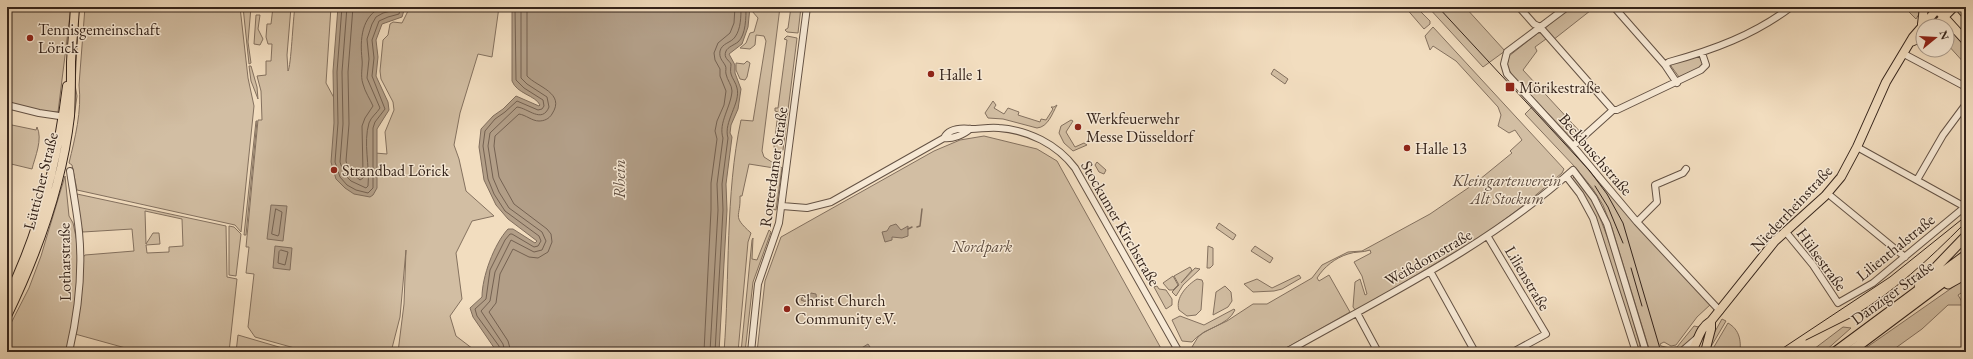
<svg xmlns="http://www.w3.org/2000/svg" width="1973" height="359" font-family="'EB Garamond',serif">
	<rect width="100%" height="100%" fill="#f2ddbf"/>
	<filter id="stains"><feTurbulence type="fractalNoise" baseFrequency=".005" numOctaves="4"/><feColorMatrix values="0 0 0 0 .2 0 0 0 0 .09 0 0 0 0 .02 0 0 0 .5 -.17"/></filter>
	<radialGradient id="worn" r=".72"><stop offset=".6" stop-color="#630" stop-opacity="0"/><stop offset="1" stop-color="#630" stop-opacity=".3"/></radialGradient>
	<path fill="#d2bea3" stroke="#84715f" fill-rule="evenodd" d="M7,7h64l-13,105h-12l-39,-10z
		M79,7l-4,78 2,11 -4,29h-2z
		M85,7h155l8,71 6,28 -13,126 -6,-7 -158,-35 -5,-25 -3,-2c6,-25 13,-52 10,-78z
		M243,7h8l-3,35 3,21 -2,1z
		M273,7h18l-4,48 1,16c3,-4 5,-53 7,-64h36l-5,76 37,69 24,2 -2,-22 9,-22 -1,-8 -12,-23 -1,-8 3,-31 5,-5 2,-11 3,-2 9,1 8,-16h89l-7,50 -14,-3 -18,59 -6,32 5,14 7,32 28,25 -22,5 -16,32 6,46 -12,17 6,20 21,16h-79l6,-48 2,-54 -6,67 -9,35h-82l-54,-15 -7,-10 6,-53 -8,-1 3,-26h-3l12,-127h4l-1,-29 -4,-15 9,-1v-14h5l1,-17h-4l-2,-7 1,-13h4z
		M752,7l17,1 3,3v-4h8l-18,144 2,6 11,7 -1,4 -25,-4 -7,32h-2c1,22 -9,19 11,37l-3,9 -10,110h-14c6,-76 1,-157 17,-232l12,1 13,-80 -2,-5 -8,-1 -1,10 -5,4 -10,-1 6,-5 4,-10 4,-1 4,-14 -6,-7z
		M791,7h10l-3,26 -11,-1 -2,-2 3,-2z
		M1405,7h11l14,14v3l-6,5z
		M1428,7h37l40,44 -22,16z
		M1571,7h24l-42,33 -8,-12z
		M1904,7h14l1,7 -3,5z
		M256,15h4l-2,14 5,10 -3,6 -6,-1z
		M1433,27l131,142 -2,4 -38,32 -39,29 -129,77 -3,-4 2,-25 5,-3 5,16 2,-1 -5,-18 -8,-14 17,-9 -1,-3c-8,3 -14,1 -22,4 -13,4 -24,13 -31,24l2,3 10,-6 21,37 -71,40h-90l9,-15 6,-5 23,-11 26,-17h14l45,-26 10,-13 26,-13 14,-1 68,-37 44,-30 38,-31 -2,-2 12,-11 -7,-10 -6,3 -11,-7 3,-11 -3,-8 -42,-46 -23,-15 -3,4 -5,-14z
		M1947,30l7,3 12,12v20l-19,-21z
		M1538,33h3l5,6 -11,8 2,4 -14,19 61,66 -9,6 -63,-67 -5,-9 2,-10z
		M787,36l10,2 -14,112 -2,3 -5,-2 -2,-4 4,-35 -3,-1v-3h3l9,-68 -3,-1z
		M1699,56l5,10 -25,11 -8,-11v-2z
		M747,61l3,2 -3,14 -2,3 -5,-1 -4,-9v-7l8,1z
		M249,66h2l6,21 1,12 -7,-18z
		M1274,69l14,10 -3,5 -14,-10z
		M993,101l3,4 -2,3 10,6 4,-6 11,4 -1,3 22,7 1,-3 5,1 7,-11 -2,-2h3l3,-2c-5,9 -9,22 -20,23l-34,-9 -15,-1 -3,-5z
		M1534,105l177,199 -14,13 -21,28 -5,1 -7,-4 -4,2 1,2 9,2 7,-1 17,-21 5,1 -7,14 -12,11h-30l-38,-124 -9,-23 -10,-16 -18,-22 -50,-53z
		M7,109l2,1 -2,14 29,6 1,-3c6,12 -2,30 -5,42l-25,-6z
		M1071,120l2,1 -7,11 9,15 9,-4 3,2 -14,6 -9,-8 -5,-10 2,-7z
		M256,121h1l-11,114h-2z
		M984,136l53,13 20,12 106,191h-406l8,-71 16,-44 153,-86 26,-11z
		M1097,162l9,8 -2,4 -5,-2 -4,-7z
		M778,165l4,3 -6,42 -4,-1z
		M65,176l4,40 4,7 6,28 -1,43 -10,58h-61v-21l22,-43 12,-32z
		M1574,177c27,17 56,134 66,168l-3,5 -38,-118 -27,-53z
		M77,194l149,32 1,51 10,2 -8,73h-89l-65,-18 6,-74 4,-5 49,-4 -2,-22 -49,3 -3,-9zM145,211l37,8 1,27 -14,1v5l-22,1 -1,-8 14,-1 -1,-11h-6l-7,11z
		M1219,223l17,12 -3,5 -17,-12z
		M229,226l5,1 7,7 -5,42 -7,-1z
		M769,230l2,2 -18,50 -8,70h-4l11,-112 1,-2 -1,21 5,1z
		M1208,246l5,2v17l-3,3h-3z
		M1255,246l18,12 -3,5 -19,-12z
		M1190,267l2,3 -11,13 14,-15 5,1 -17,16 -7,11 -4,-4 7,-7 -5,-9z
		M1299,275l2,3 -19,11 -8,2 -21,1 -9,-8 13,-5 15,9z
		M1173,276l5,9 -5,5h-4l-6,-7z
		M1966,278v12l-8,5 6,10h-16l-26,24 -32,23h-30z
		M1197,279l5,1 1,3 -2,27 -5,5 -9,1 -8,-6c-4,-12 8,-25 18,-31z
		M1157,286l2,3 7,1 6,9v6l-6,4 -12,-22z
		M1225,286l6,6 1,9 -4,6 -15,8 3,-23z
		M1234,309l1,1c-7,16 -32,18 -43,32l-10,-1 -10,-21 8,-4 24,9z
		M1722,319l4,2 -17,29 4,-15z
		M1728,323c12,7 13,18 12,29h-29z
		M1843,327l8,1 -27,24h-14z
		M238,335l58,17h-60z"/>
	<path fill="#b29e87" stroke="#806d5c" d="M338,7h67l-3,10 -20,7 -6,16 2,17 -2,19 12,26 1,8 -12,19v59l-4,7 -3,2 -16,-3 -9,-6 -9,-9 -5,-17 3,-39 -1,-52z
		M512,7h238l-2,20 -6,17 -13,10 6,11v8l6,16 -3,20 -7,16 -1,8 2,4 -6,47 1,26 -8,142h-222l-24,-35 -3,-9 12,-11c0,-20 12,-53 26,-68h5l22,14 2,-2 -29,-22 -12,-14 -12,-25 -5,-33 2,-18 12,-13 10,-7 13,-13 23,10 1,-1c-5,-10 -23,-11 -28,-24z
		M271,205l16,1 -4,35 -16,-2z
		M896,224l5,6 7,-4v10l-6,2 -10,-1v3l-7,2 -3,-10 5,-1 3,-5z
		M275,246l17,2 -2,22 -17,-2z
		M811,293l5,1 1,8 -4,3 -12,-5 2,-4 6,2z
		M868,344l4,6 -4,2h-13z"/>
	<g fill="none" stroke-linecap="round" stroke-linejoin="round">
		<path stroke="#746151" stroke-width="1" d="M342,7l-5,65 1,51 -3,39 5,15 7,8 9,5 12,3 5,-5v-60l2,-6 10,-13 -13,-33 2,-18 -2,-18 7,-19 9,-4 11,-3 2,-7
			M347,7l-5,65 1,52 -3,38 4,12 7,7 15,7 2,-2c2,-20 -5,-43 1,-63 2,-6 8,-10 11,-15l-13,-30 2,-19 -2,-20 5,-15 4,-7 7,-4 12,-3 1,-3
			M353,7l-5,65 1,52 -3,37 3,10 11,9 3,-2v-6l-1,-46 3,-8 8,-12c-3,-7 -8,-14 -10,-22 -3,-9 0,-17 -1,-25 -2,-19 -1,-43 20,-52
			M276,209l6,3 -3,22 -1,2 -6,-2z
			M281,250l7,2 -3,13 -7,-2 1,-11z
			M500,352l-1,-6 -22,-30 -2,-7 11,-10 4,-29 15,-30 5,-6h2l22,13 4,-1 3,-5 -2,-5 -34,-25 -11,-17 -6,-15 -5,-33 2,-15 10,-12 10,-7 12,-11 21,9 4,-1 2,-3 -1,-6 -19,-12 -8,-8 -1,-73
			M505,352l-2,-8 -22,-33 9,-10 5,-29 16,-32 23,12 8,-2 4,-9 -4,-9 -33,-24 -10,-16 -6,-14 -5,-32 2,-13 27,-26c11,1 25,17 32,0l-2,-10 -20,-13 -6,-6v-71
			M511,352l-3,-11 -19,-29 7,-9 4,-29 13,-25 16,8 9,1 10,-6 4,-10 -1,-8 -4,-5 -33,-25 -15,-27 -5,-31 1,-10 24,-22c7,1 13,7 20,7 5,0 10,-2 13,-7 14,-21 -15,-27 -25,-38v-69
			M704,352l7,-142v-27l6,-44 -2,-8 2,-10 7,-16 2,-14 -6,-15v-7l-5,-9 -1,-7 4,-10 12,-10 4,-10 1,-16
			M710,352l8,-142 -1,-26 6,-46c-5,-15 8,-31 9,-47 0,-6 -5,-11 -6,-17 -1,-3 1,-6 -1,-9 -3,-5 -6,-7 -5,-14 2,-8 11,-8 15,-14 6,-8 6,-21 6,-30
			M715,352l8,-142 -1,-26 6,-46c-5,-16 13,-35 9,-50 -1,-5 -5,-10 -6,-14 -1,-3 0,-7 0,-10 -2,-4 -8,-6 -5,-13 2,-4 8,-6 12,-9 8,-7 8,-25 8,-35"/>
		<path stroke="#806d5c" stroke-width="1.5" d="M917,227l3,-1 2,-17
			M908,229l4,-2"/>
		<defs>
			<path id="minor" d="M1519,7l15,17 6,3 73,83h4l84,-40 5,-5 -4,-12
				M1567,7l-60,45 -3,12 3,10 66,72 64,76 83,89
				M1614,7l51,58
				M1904,54l62,33
				M1677,83l-12,-18 4,-3c44,-12 85,-27 122,-55
				M7,105l32,8 27,4
				M944,138c8,1 20,-3 26,-9
				M1573,146l40,-36
				M1857,147l108,60
				M1566,176l14,18 13,24 43,134
				M1917,180l26,-45 23,-31
				M1827,193l78,64
				M782,206l25,2 24,-6 113,-64c5,-10 18,-10 27,-9 9,0 18,-2 28,-1 29,2 58,16 76,40l104,184
				M1637,222l20,-20 -2,-17 28,-12 3,-4
				M1785,231l28,34 25,38 35,-20 93,-77
				M1488,237l58,97 -33,18
				M1430,271l45,81
				M1357,313l21,39
				M69,352c9,-39 14,-79 10,-120 -2,-20 -6,-40 -9,-61
				M751,352l7,-68 21,-61 28,-216
				M1286,352c99,-56 202,-106 287,-182l21,28 13,26 39,128
				M1419,352l3,-1
				M1681,352l15,-13"/>
			<path id="major" d="M1935,7l31,34
				M1922,24l2,-17
				M1935,26l19,-19
				M1911,42l12,-5
				M7,298c33,-67 51,-139 60,-212
				M7,316c30,-62 55,-130 63,-200 1,-18 1,-36 1,-54 1,-19 3,-37 4,-55
				M1691,352c8,-11 7,-23 20,-31l64,-80 50,-45 16,-19 16,-30 29,-65 27,-45 26,-30
				M1705,352l6,-23v-8"/>
			<path id="highway" d="M1960,7l6,7
				M1948,284l18,-10
				M1919,285l47,-49
				M1835,352l131,-97
				M1850,352l116,-87"/>
		</defs>
		<use href="#minor" stroke="#645244" stroke-width="8"/>
		<use href="#major" stroke="#35241b" stroke-width="10"/>
		<use href="#highway" stroke="#35241b" stroke-width="11"/>
		<use href="#minor" stroke="#f7e9d5" stroke-width="6"/>
		<use href="#major" stroke="#f2ddbf" stroke-width="8"/>
		<use href="#highway" stroke="#f2ddbf" stroke-width="9"/>
		<path stroke="#35241b" stroke-width="1" d="M1438,7l151,163 18,24 16,29 38,129
			M1595,186l13,21 15,36
			M1631,268l11,38
			M1806,340c15,-8 31,-15 46,-23 42,-25 77,-58 111,-92
			M1780,350l110,-73 76,-61"/>
	</g>
	<g fill="#8f2418" stroke="#f7e9d5" stroke-width="1.5">
		<circle cx="30" cy="38" r="4"/>
		<circle cx="931" cy="74" r="4"/>
		<rect x="1505" y="82" width="10" height="10" rx="2"/>
		<circle cx="1078" cy="127" r="4"/>
		<circle cx="1407" cy="148" r="4"/>
		<circle cx="334" cy="170" r="4"/>
		<circle cx="787" cy="309" r="4"/>
	</g>
	<g text-anchor="middle" stroke-width="3" stroke-linejoin="round" paint-order="stroke">
		<g font-size="16" fill="#35241b" stroke="#f7e9d5" text-anchor="start">
			<text x="38" y="35">Tennisgemeinschaft<tspan x="38" dy="18">Lörick</tspan></text>
			<text x="939" y="80">Halle 1</text>
			<text x="1519" y="93">Mörikestraße</text>
			<text x="1086" y="124">Werkfeuerwehr<tspan x="1086" dy="18">Messe Düsseldorf</tspan></text>
			<text x="1415" y="154">Halle 13</text>
			<text x="342" y="176">Strandbad Lörick</text>
			<text x="795" y="306">Christ Church<tspan x="795" dy="18">Community e.V.</tspan></text>
		</g>
		<g font-size="16" fill="#35241b" stroke="#f7e9d5">
			<text transform="translate(1596 154) rotate(49)" y="6">Beckbuschstraße</text>
			<text transform="translate(773 167) rotate(-82)" y="6">Rotterdamer Straße</text>
			<text transform="translate(40 181) rotate(-76)" y="6">Lütticher Straße</text>
			<text transform="translate(1791 208) rotate(-47)" y="6">Niederrheinstraße</text>
			<text transform="translate(1121 223) rotate(60)" y="6">Stockumer Kirchstraße</text>
			<text transform="translate(1895 247) rotate(-39)" y="6">Lilienthalstraße</text>
			<text transform="translate(1428 257) rotate(-30)" y="6">Weißdornstraße</text>
			<text transform="translate(1822 259) rotate(54)" y="6">Hülsestraße</text>
			<text transform="translate(64 262) rotate(-91)" y="6">Lotharstraße</text>
			<text transform="translate(1528 278) rotate(59)" y="6">Lilienstraße</text>
			<text transform="translate(1892 292) rotate(-36)" y="6">Danziger Straße</text>
		</g>
		<g font-size="16" font-style="italic" fill="#5c4a3d" stroke="#f7e9d5">
			<text x="1507" y="186">Kleingartenverein<tspan x="1507" dy="18">Alt Stockum</tspan></text>
			<text x="982" y="252">Nordpark</text>
		</g>
		<g font-size="17" font-style="italic" fill="#614f41" stroke="#f7e9d5">
			<text transform="translate(619 179) rotate(-90)" y="6">Rhein</text>
		</g>
	</g>
	<rect width="1973" height="359" fill="none" stroke="#f2ddbf" stroke-width="24"/>
	<rect x="8" y="8" width="1957" height="343" fill="none" stroke="#35241b" stroke-width="2"/>
	<rect x="12" y="12" width="1949" height="335" fill="none" stroke="#35241b"/>
	<g transform="translate(1935 38) rotate(72)"><circle r="19" fill="#f7e9d5" stroke="#a99a8b"/>
	<path d="M0-3L7 15L0 10L-7 15Z" fill="#8f2418"/>
	<text y="-6" font-size="11" font-weight="bold" text-anchor="middle" fill="#35241b">N</text>
	</g>
	<rect width="100%" height="100%" filter="url(#stains)"/>
	<rect width="100%" height="100%" fill="url(#worn)"/>
</svg>
